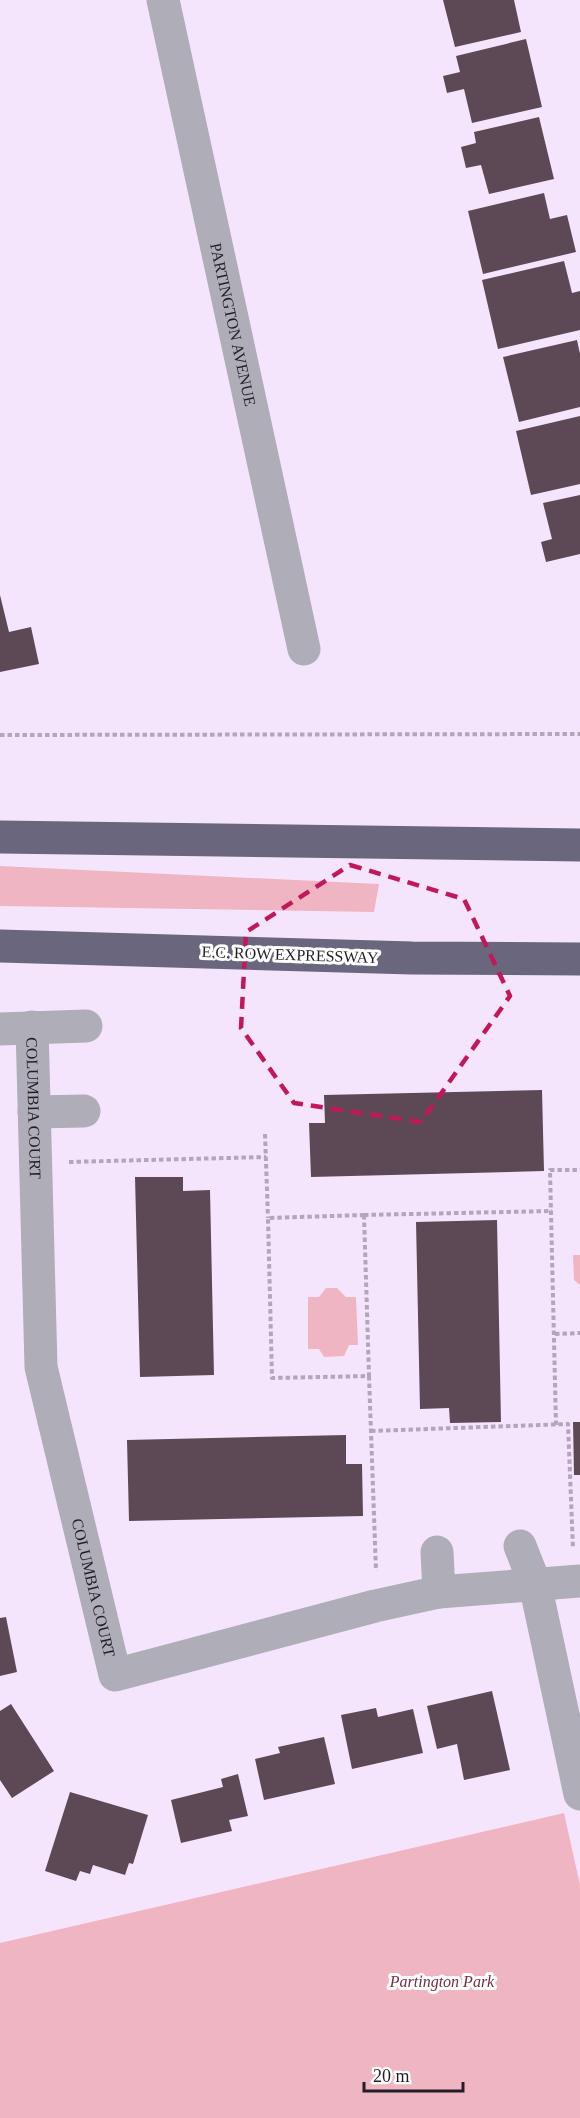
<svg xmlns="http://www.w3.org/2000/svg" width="580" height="2118" font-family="'Times New Roman',serif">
	<rect width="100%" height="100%" fill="#f5e5fc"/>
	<path fill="#f0b5c2" d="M0,866l379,18 -5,28 -374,-6z
		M573,1255h7v30l-6,-5z
		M326,1288h11l9,9h10l2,48h-9l-5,11 -20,1 -5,-8h-11v-52h11z
		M564,1813l16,72v233h-580v-175z"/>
	<path fill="#5d4956" d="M443,0h71l7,32 -66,15z
		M526,39l16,68 -70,16 -8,-34 -17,4 -4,-17 17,-4 -4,-16z
		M539,117l15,62 -65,15 -8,-29 -15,3 -5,-21 15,-4 -2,-11z
		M544,193l6,26 17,-4 9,37 -93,22 -15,-63z
		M564,261l8,32 8,-2v39l-82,19 -16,-69z
		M577,340l3,14v53l-61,15 -16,-65z
		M580,416v68l-49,11 -15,-64z
		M580,495v59l-34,8 -5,-20 11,-3 -9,-36z
		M0,595l9,37 22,-5 8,37 -39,8z
		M542,1090l2,81 -233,6 -2,-54h16l-1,-28z
		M135,1177h48v14l27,-1 4,185 -74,2z
		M497,1220l4,202 -51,1 -1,-15 -29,1 -4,-187z
		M573,1422h7v53h-6z
		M346,1435v29h16l1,52 -234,5 -2,-81z
		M6,1617l11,55 -17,4v-58z
		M492,1691l18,79 -46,10 -7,-36 -20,5 -10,-43z
		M11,1704l43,67 -42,27 -12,-18v-69z
		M376,1708l2,9 35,-8 10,44 -71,16 -11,-54z
		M324,1737l11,47 -71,16 -9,-41 25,-6 -2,-6z
		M238,1774l10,42 -19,4 3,11 -51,12 -10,-43 52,-13 -2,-8z
		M70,1792l78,23 -15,49 -4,-1 -4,12 -32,-10 -3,9 -10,-3 -4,10 -31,-10z"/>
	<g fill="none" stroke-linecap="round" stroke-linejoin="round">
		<path stroke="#b3a6b9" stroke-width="4" stroke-dasharray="4.5 3" stroke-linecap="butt" d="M0,735l580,-1
			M265,1134l3,84
			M69,1162l197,-5
			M364,1215l5,161 -97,2 -4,-160z
			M364,1215l188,-4
			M555,1334l25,-1
			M369,1376l7,195
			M556,1425l-6,-255h30
			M371,1431l197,-7 5,125"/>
		<g stroke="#aeadb8" stroke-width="33">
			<path id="s1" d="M163,0l141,649"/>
			<path id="s2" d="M32,1027l9,340 74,308 260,-69 64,-14 141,-11"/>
			<path d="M0,1029l86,-3"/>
			<path d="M34,1112l50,-1"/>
			<path d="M520,1546l15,38 45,210"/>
			<path d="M437,1552l2,40"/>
		</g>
		<path stroke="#69667d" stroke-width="33" d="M0,837l580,8
			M0,946l412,12 168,1"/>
	</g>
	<path fill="none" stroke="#c2185b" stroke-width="4.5" stroke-dasharray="12 8" stroke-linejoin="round" d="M350,865l114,34 46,97 -89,126 -127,-19 -53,-75 5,-96z"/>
	<g text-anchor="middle" stroke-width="6" stroke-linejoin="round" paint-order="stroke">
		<g font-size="16" fill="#231e26" stroke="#fff">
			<text dy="6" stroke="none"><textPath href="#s1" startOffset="332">PARTINGTON AVENUE</textPath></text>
			<text transform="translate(290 954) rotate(2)" y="6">E.C. ROW EXPRESSWAY</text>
			<text dy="6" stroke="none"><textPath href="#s2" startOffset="81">COLUMBIA COURT</textPath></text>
			<text dy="6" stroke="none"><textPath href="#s2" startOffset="567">COLUMBIA COURT</textPath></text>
		</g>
		<g font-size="16" font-style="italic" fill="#752e43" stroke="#fff">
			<text x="442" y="1987">Partington Park</text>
		</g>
	</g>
	<path d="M364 2082v9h99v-9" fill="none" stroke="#231e26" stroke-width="3"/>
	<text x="373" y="2082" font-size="18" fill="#231e26" stroke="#ffffff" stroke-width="4.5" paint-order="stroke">20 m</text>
</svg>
